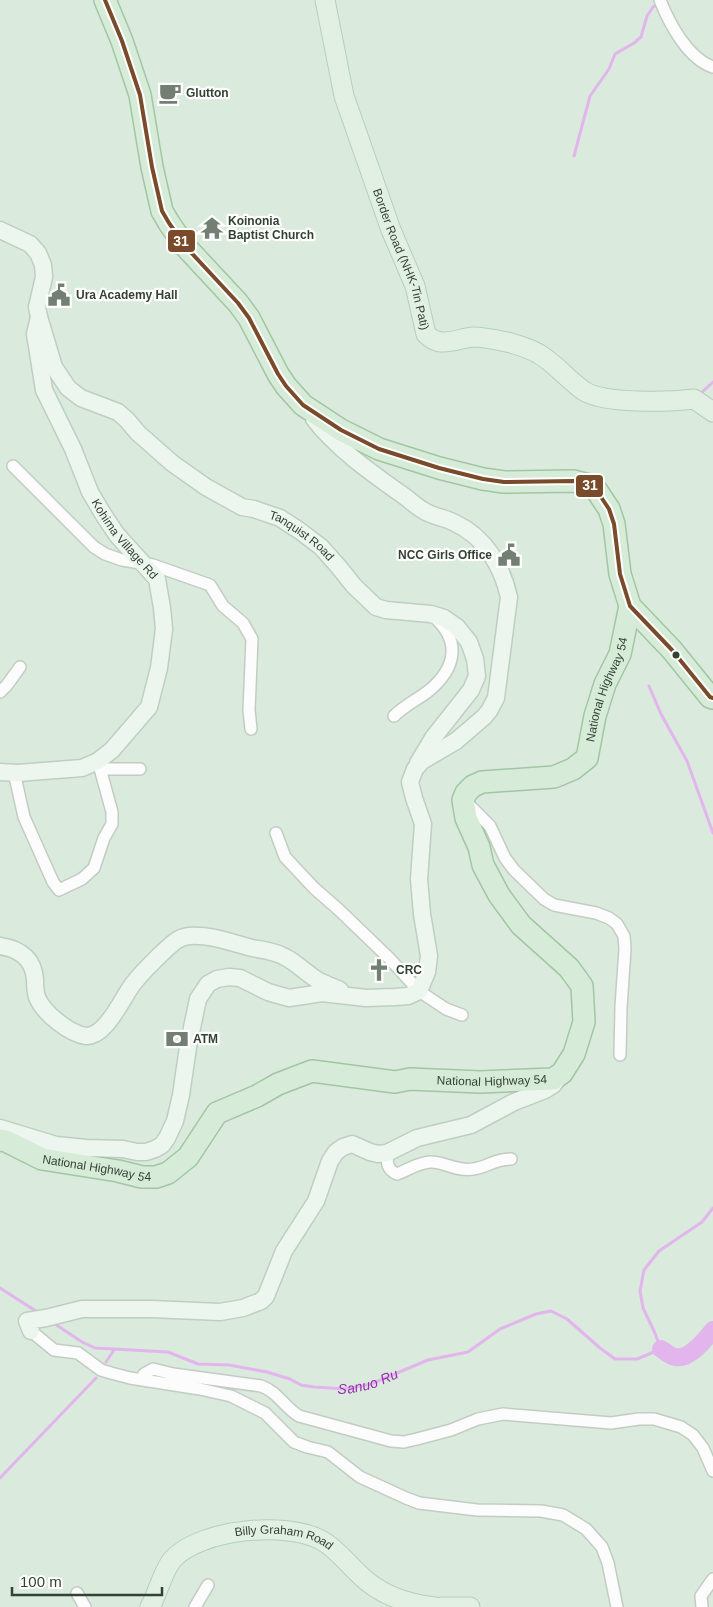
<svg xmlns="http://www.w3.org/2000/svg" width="713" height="1607" font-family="Helvetica,sans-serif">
	<rect width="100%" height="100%" fill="#e6eee7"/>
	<path fill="#daeadc" d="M0,0h713v1607h-713z"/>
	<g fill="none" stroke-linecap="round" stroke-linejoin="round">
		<g stroke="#e2b5ed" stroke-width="3">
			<path d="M574,156l16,-60 19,-27 6,-15 19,-11 7,-6 6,-21 6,-9 6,-3"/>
			<path d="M700,394l13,-12"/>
			<path d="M649,686l12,28 26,47 26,72"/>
			<path d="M0,1288l39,25"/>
			<path id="s1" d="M52,1322l30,20 13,6 73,4 30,12 31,1 38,7 23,7 11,6 13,2 32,2 25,-5 57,-24 40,-8 32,-23 36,-15 15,-3 16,8 33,29 15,11h22l24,-10 -7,-18 -11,-23 -3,-17 4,-21 15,-19 43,-29 11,-14"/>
			<path d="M106,1362l8,-12"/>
			<path d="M0,1478l96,-100"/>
		</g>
		<path stroke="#e2b5ed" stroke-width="18" d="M661,1349c4,2 9,7 14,8 14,3 30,-17 38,-27"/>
		<defs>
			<path id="street" d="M660,0c9,23 28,59 53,67
				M13,466l81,81 11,7 17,6 31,5 57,20 13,21 20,17 9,16 -3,71 2,19
				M0,692l7,-7 13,-18
				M394,716c11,-11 25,-17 37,-27 26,-23 29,-49 3,-72
				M100,769h40
				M14,772l10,45 29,65 6,8 23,-11 12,-11 10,-30 8,-14v-12l-14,-51
				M465,801l25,25 15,32 9,12 30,29 10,6 42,8 13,5 8,6 7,12 1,13 -4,58 -1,48
				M276,833l9,24 29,31 24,21 51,49 30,33 27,18 16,6
				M387,1153c0,10 0,17 10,21 11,-4 22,-12 34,-12 14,0 27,10 42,7 15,-2 21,-10 38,-10
				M31,1331l23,19 24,3 23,17 10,3 19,5 70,11 31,7 34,17 29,29 13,5 21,5 32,25 46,21 13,5 58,7 64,1 22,4 23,14 16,18 6,16 9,44
				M147,1381l-3,-7 9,-5 20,5 88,12c17,6 23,21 38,30l92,25 13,1 13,-3 34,-9 27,-11 25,-5 108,9 28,-4h15l27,8 12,8 10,13 10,23
				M77,1593l8,14
				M195,1607l13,-22
				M702,1607l-1,-11 12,-17"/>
			<g id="secondary">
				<path id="s2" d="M0,230l30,14 8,9 5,12 1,12 -7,30 2,10 -4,17 9,56 29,59 17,43 13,22 14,21 40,44 5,29 2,21 -5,39 -10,39 -37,43 -14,11 -16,7 -64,5 -18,-1"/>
				<path id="s3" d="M39,317l15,50 14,21 13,10 37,14 9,8 11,13 34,30 34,24 36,20 12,2 26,9 20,13 21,16 17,19 16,20 22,21 10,3 45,4 13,4 13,9 12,15 6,17 2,17 -6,14 -38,48 -15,25"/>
				<path d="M0,946c19,3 33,12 35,33 0,6 0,12 2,18 6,16 33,37 49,39 20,1 36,-38 47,-52 8,-11 18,-20 28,-30 9,-8 16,-17 28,-18 21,-2 43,7 63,12 11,2 23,3 33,9 12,6 22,17 34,24 6,3 14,6 21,9"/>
				<path d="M0,1128l56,17 30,3 37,1 14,3h9l9,-3 7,-4 5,-7 8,-17 6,-26 7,-48 10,-48 10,-15 9,-5 12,-2 11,1 28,14 21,6 33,-5 44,5 29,-1 13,-1 11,-5 8,-19 2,-16 -7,-42 -3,-35 4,-55 -9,-26 -4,-16 5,-13 7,-8 34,-20 28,-24 5,-6 7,-13 13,-101c-7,-31 -24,-60 -54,-74 -9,-5 -20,-6 -29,-11 -8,-4 -15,-11 -22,-16 -31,-22 -67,-47 -90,-77"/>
				<path d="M31,1331l-4,-10 19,-3 36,-9h69l69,3 23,-4 18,-7 5,-5 18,-45 32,-50 14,-40 6,-9 7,-5 9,-3 18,8 8,2 9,-1 30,-15 54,-13 43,-23 31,-12 8,-5 8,-10"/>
			</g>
			<g id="primary">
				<path id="s4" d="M325,0l19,96 47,134 24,56 11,48c14,15 29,5 47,3 12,0 25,3 38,6 9,3 20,6 28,11 17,10 29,26 45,37 20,13 85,11 110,8l19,13"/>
				<path id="s5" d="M150,1607c8,-14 13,-37 23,-48 28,-30 112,-38 148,-19 15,8 26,23 39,35 20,20 47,29 75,32"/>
				<path d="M441,1607h29"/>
			</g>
			<g id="highway">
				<path d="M105,0l17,41 18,54 12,72 10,44 7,12 16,23 53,57 11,15 29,56 8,12 17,19 38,25 38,19 60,19 44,11 21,3 69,-1 16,4 8,6 12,18 5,15 6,50 10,32 42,44 38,47 3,1"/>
				<path id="s6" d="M0,1140l6,1 36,18 76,12 24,6h14l12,-4 20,-16 29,-44 40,-17 21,-12 34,-13 83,11 15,-3 70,3 73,-3 9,-6 12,-19 10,-32 -2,-36 -13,-18 -48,-43 -22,-30 -16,-30 -4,-18 -13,-29 -3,-18 3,-7 7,-7 9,-4 72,-5 19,-8 14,-11 8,-42 10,-32 15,-30 10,-48"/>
			</g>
		</defs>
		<use href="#street" stroke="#c3ccc4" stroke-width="14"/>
		<use href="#secondary" stroke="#becfc1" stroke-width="19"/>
		<use href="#primary" stroke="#b3d1b7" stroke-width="21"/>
		<use href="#highway" stroke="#a1c6a3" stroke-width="24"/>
		<use href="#street" stroke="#fbfcfb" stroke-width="11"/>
		<use href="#secondary" stroke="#ecf6ee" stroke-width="16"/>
		<use href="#primary" stroke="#e2f0e3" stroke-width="19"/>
		<use href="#highway" stroke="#d7ebd9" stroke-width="21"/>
		<defs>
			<path id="bus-1" d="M105,0l17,41 18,54 12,72 10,44 7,12 16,23 53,57 11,15 29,56 8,12 17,19 38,25 38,19 60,19 44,11 21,3 69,-1 16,4 8,6 12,18 5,15 6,50 10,32 42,44 38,47 3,1"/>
		</defs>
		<use href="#bus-1" stroke="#fff" stroke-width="8"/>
		<use href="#bus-1" stroke="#7a4b2a" stroke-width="4"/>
	</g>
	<defs>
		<symbol id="cafe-bare" viewBox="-9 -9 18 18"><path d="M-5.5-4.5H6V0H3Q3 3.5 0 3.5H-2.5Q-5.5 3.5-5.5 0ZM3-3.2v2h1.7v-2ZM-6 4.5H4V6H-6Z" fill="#727f72" stroke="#fff" stroke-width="2.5" paint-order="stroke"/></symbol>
		<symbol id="temple-bare" viewBox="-9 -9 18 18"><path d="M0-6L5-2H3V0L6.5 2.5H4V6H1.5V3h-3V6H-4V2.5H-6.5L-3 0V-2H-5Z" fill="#727f72" stroke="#fff" stroke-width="2.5" paint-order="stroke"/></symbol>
		<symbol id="civic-bare" viewBox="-9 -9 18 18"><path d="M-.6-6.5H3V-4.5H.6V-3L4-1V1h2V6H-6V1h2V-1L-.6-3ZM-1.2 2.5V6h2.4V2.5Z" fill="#727f72" stroke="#fff" stroke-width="2.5" paint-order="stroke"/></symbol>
		<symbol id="church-bare" viewBox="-9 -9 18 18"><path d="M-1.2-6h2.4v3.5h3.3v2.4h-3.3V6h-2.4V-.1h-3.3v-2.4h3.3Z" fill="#727f72" stroke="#fff" stroke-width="2.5" paint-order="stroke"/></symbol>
		<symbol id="bank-bare" viewBox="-9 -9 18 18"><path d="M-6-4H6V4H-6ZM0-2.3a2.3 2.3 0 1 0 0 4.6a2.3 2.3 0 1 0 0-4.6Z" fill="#727f72" stroke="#fff" stroke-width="2.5" paint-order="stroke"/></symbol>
	</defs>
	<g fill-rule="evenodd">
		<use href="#cafe-bare" x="154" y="77" width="32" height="32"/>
		<use href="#temple-bare" x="196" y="212" width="32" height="32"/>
		<use href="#civic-bare" x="43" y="279" width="32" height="32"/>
		<use href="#civic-bare" x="493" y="539" width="32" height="32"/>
		<use href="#church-bare" x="363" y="954" width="32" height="32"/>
		<use href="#bank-bare" x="161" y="1023" width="32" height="32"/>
	</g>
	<circle fill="#334333" stroke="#fff" stroke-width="2" cx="676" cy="655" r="4.5"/>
	<g text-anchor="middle" stroke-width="4.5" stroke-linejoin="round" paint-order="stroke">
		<g font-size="12" font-weight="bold" fill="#334333" stroke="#fff" text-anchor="start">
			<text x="186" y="97">Glutton</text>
			<text x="228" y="225">Koinonia<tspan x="228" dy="14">Baptist Church</tspan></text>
			<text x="76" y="299">Ura Academy Hall</text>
			<text x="492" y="559" text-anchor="end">NCC Girls Office</text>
			<text x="396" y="974">CRC</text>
			<text x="193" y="1043">ATM</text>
		</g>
		<g font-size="12" fill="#334333" stroke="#fff">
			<text dy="4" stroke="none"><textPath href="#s4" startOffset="271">Border Road (NHK-Tin Pati)</textPath></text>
			<text dy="4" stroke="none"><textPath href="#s3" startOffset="358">Tanquist Road</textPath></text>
			<text dy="4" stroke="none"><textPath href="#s2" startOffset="356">Kohima Village Rd</textPath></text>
			<text dy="4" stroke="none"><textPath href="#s6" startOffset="1138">National Highway 54</textPath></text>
			<text dy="4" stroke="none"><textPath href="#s6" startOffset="538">National Highway 54</textPath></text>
			<text dy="4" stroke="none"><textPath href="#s6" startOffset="102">National Highway 54</textPath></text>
			<text dy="4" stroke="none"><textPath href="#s5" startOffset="172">Billy Graham Road</textPath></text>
		</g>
		<g font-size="14" font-style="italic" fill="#992daf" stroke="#fff">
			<text dy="5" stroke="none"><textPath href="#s1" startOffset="330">Sanuo Ru</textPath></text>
		</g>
	</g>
	<g stroke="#fff" stroke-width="2">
		<rect x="167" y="229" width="29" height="24" rx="5" fill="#7a4b2a"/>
		<rect x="575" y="474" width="29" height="24" rx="5" fill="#7a4b2a"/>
	</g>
	<g font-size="14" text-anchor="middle" font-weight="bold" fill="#fff">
		<text x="181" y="246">31</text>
		<text x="590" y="490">31</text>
	</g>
	<path d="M12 1587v8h150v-8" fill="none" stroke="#334333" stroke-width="2.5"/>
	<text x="20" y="1587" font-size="15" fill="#334333" stroke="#ffffff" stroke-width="4" paint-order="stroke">100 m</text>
</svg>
